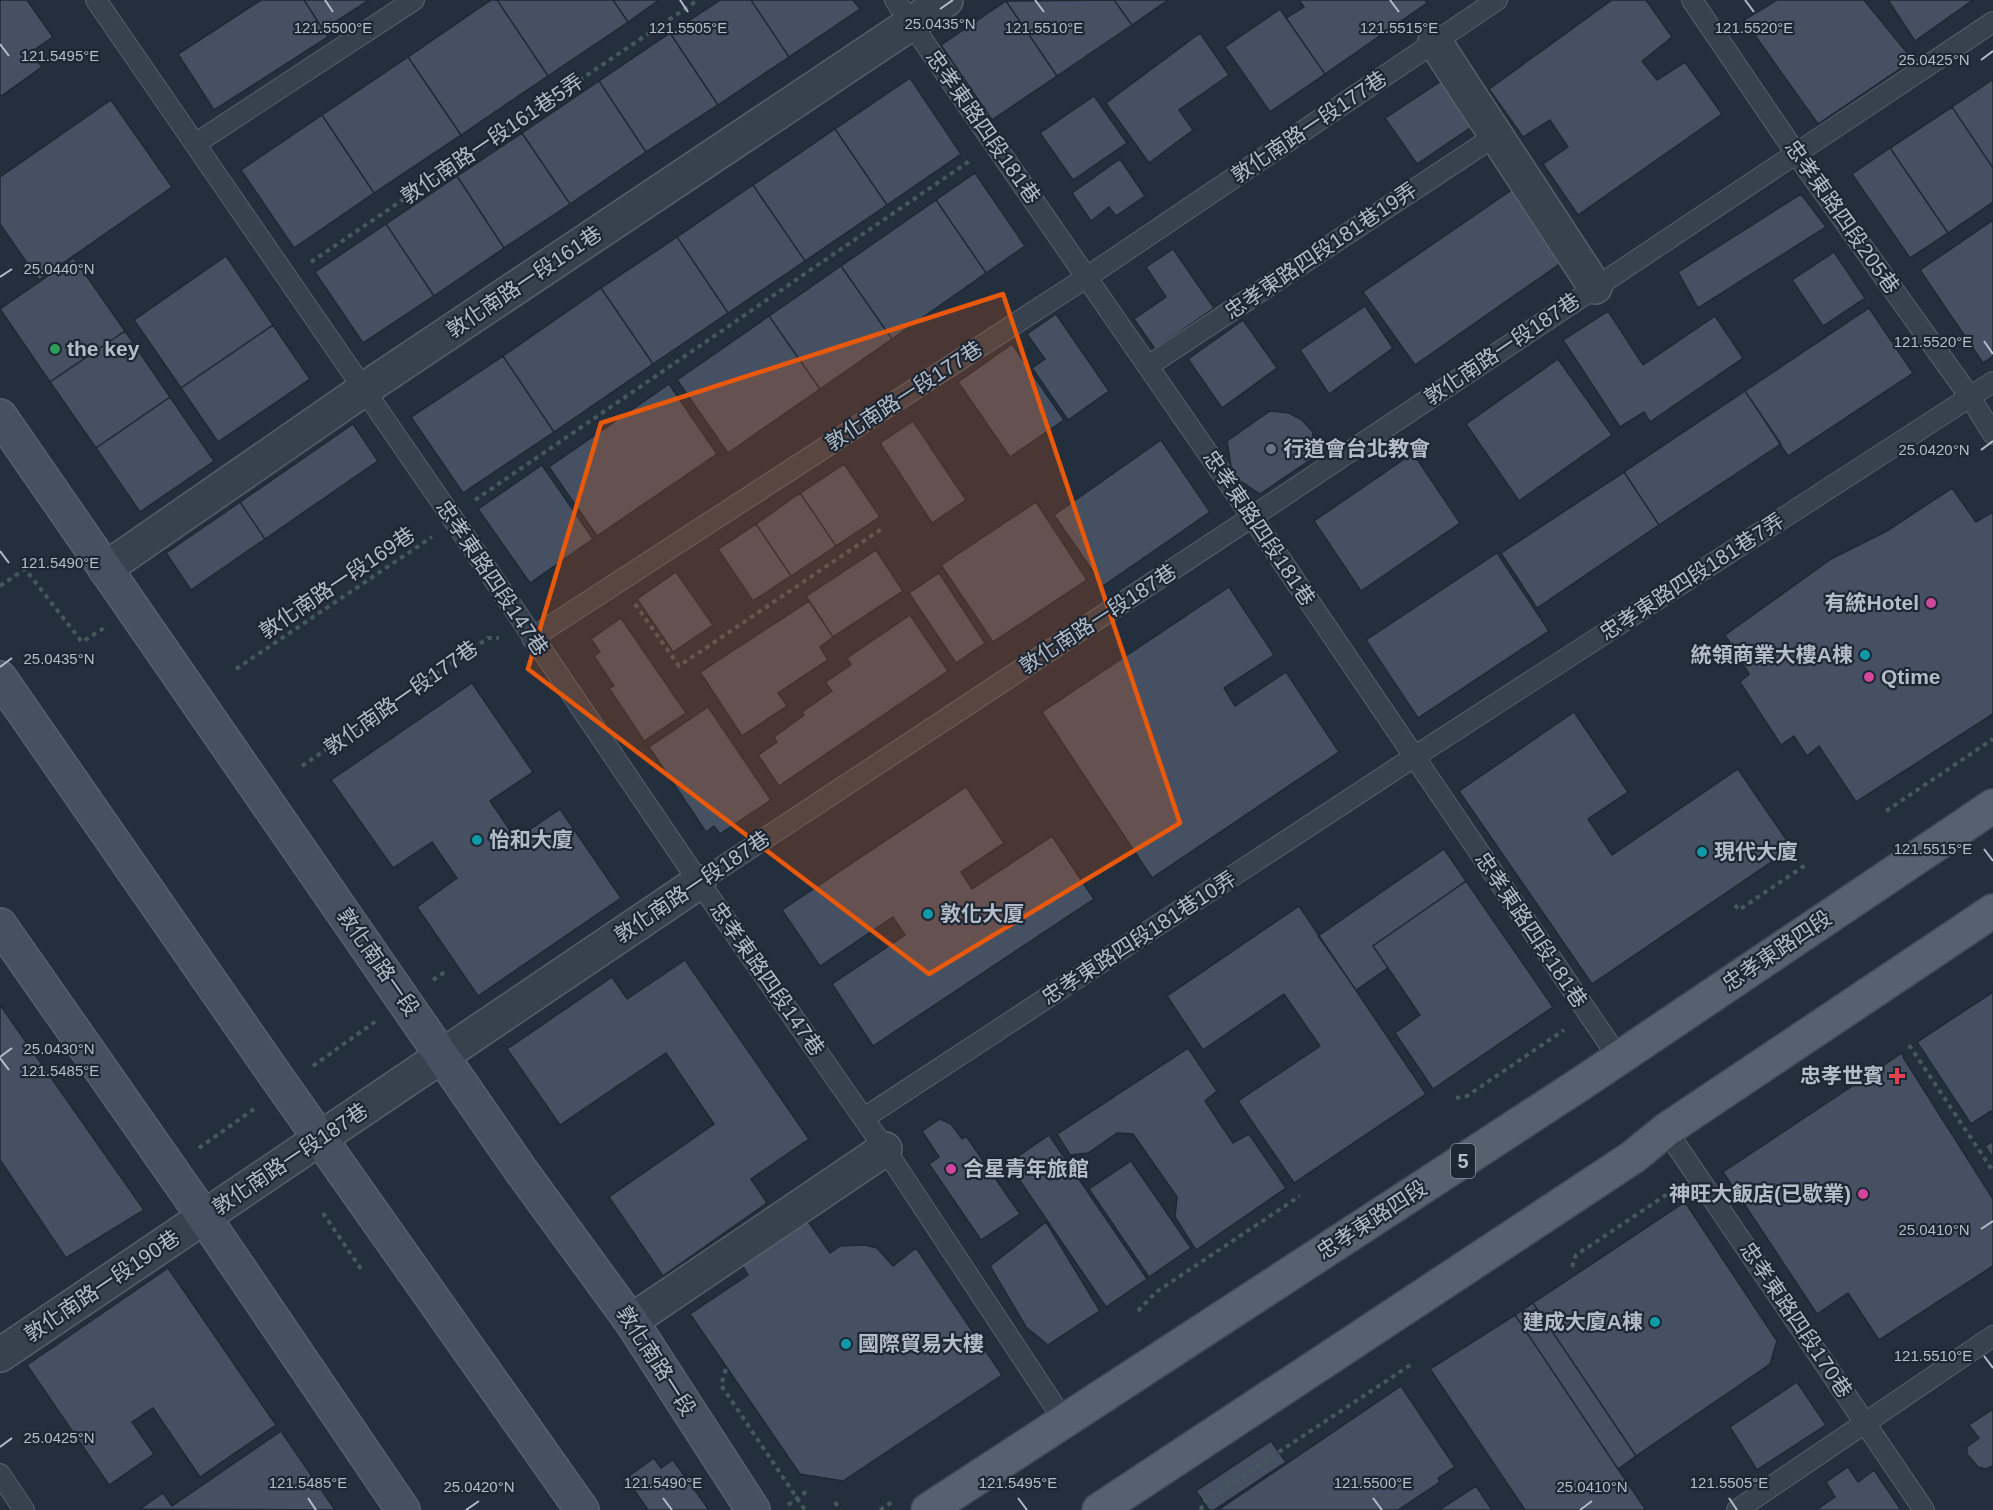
<svg xmlns="http://www.w3.org/2000/svg" width="1993" height="1510" font-family="Arial,'Noto Sans TC',sans-serif">
	<rect width="100%" height="100%" fill="#242f3e"/>
	<path fill="#455162" stroke="#1f2835" stroke-width="1.5" d="M0,0h27l26,37 -22,15 11,15 -42,30z
		M261,0h43l24,37 -114,73 -36,-56z
		M304,0h65l-46,30z
		M491,0h6l51,76 -87,59 -53,-78z
		M497,0h116l15,22 -80,54z
		M613,0h46l-31,22z
		M720,0h31l38,57 -71,48 -48,-72z
		M751,0h102l7,9 -71,48z
		M1114,0h54l-36,25z
		M1114,0l18,25 -75,51 -51,-75z
		M1299,0h126l2,3 -102,71 -39,-56 18,-11z
		M1612,0h34l26,37 -30,24 15,19 28,-18 37,52 -144,101 -35,-51 25,-17 -18,-27 -27,17 -34,-48z
		M1777,0h87l49,60 -95,64 -74,-104z
		M1888,0h85l-58,41z
		M1006,1l51,75 -65,44 -51,-75z
		M1280,9l45,65 -55,38 -45,-65z
		M670,33l48,72 -72,47 -47,-71z
		M1200,33l29,42 -50,35 14,20 -44,33 -43,-60z
		M408,57l53,78 -87,58 -52,-78z
		M910,78l51,76 -74,51 -52,-76z
		M1444,79l32,45 -59,40 -32,-46z
		M1992,80l1,2v86l-41,-61z
		M599,81l47,71 -76,52 -48,-71z
		M1094,96l33,47 -54,37 -33,-47z
		M111,100l61,87 -133,93 -39,-56v-47z
		M1952,107l41,61v34l-45,31 -58,-85z
		M322,115l52,78 -80,55 -53,-78z
		M835,129l52,76 -82,56 -52,-76z
		M522,133l48,71 -66,44 -47,-72z
		M1890,148l58,85 -38,25 -58,-84z
		M1120,159l25,37 -29,20 -7,-9 -18,14 -19,-28z
		M975,173l50,73 -39,27 -50,-73z
		M457,176l47,72 -70,48 -48,-72z
		M753,185l52,76 -77,52 -51,-76z
		M1513,189l51,72 -149,104 -52,-73z
		M1801,194l25,33 -128,81 -20,-36z
		M936,200l50,73 -94,66 -51,-73z
		M1993,220v136l-10,7 -63,-93z
		M386,224l48,72 -71,47 -48,-71z
		M677,237l51,76 -75,51 -52,-76z
		M1173,249l41,59 -59,41 -21,-30 32,-22 -20,-30z
		M1834,252l31,46 -42,28 -31,-46z
		M226,256l47,69 -92,63 -47,-68z
		M74,258l51,73 -75,51 -50,-73z
		M841,266l51,73 -72,50 -51,-73z
		M601,288l52,76 -99,68 -51,-76z
		M1365,306l28,42 -64,46 -29,-44z
		M1869,308l44,65 -125,83 -43,-65z
		M1608,311l35,54 72,-49 28,42 -93,64 -6,-10 -24,15 -57,-87z
		M1056,314l53,77 -41,29 -36,-52 13,-9 -18,-25z
		M769,316l51,73 -92,64 -51,-73z
		M1243,320l34,48 -55,40 -34,-49z
		M273,325l37,54 -92,63 -37,-54z
		M125,331l45,66 -74,51 -46,-66z
		M1012,344l52,76 -54,37 -52,-75z
		M503,356l51,76 -91,61 -52,-76z
		M1558,359l54,76 -93,66 -53,-77z
		M669,384l48,70 -120,82 -48,-69z
		M1745,391l36,53 -122,81 -35,-53z
		M170,397l44,64 -74,51 -44,-64z
		M1270,411l19,2 13,7 11,12v26l-53,36 -21,-14 -8,-14 -4,-25z
		M913,421l53,79 -34,23 -52,-80z
		M353,424l25,37 -113,78 -25,-37z
		M1161,440l49,72 -107,74 -49,-71z
		M1413,453l47,70 -99,68 -47,-70z
		M844,464l36,53 -44,29 -36,-53z
		M542,465l51,74 -63,44 -52,-74z
		M1624,472l35,53 -122,83 -36,-55z
		M1952,488l24,34 17,-10v202l-137,88 -37,-56 -12,10 -13,-20 -13,9 -41,-63 9,-8 -24,-39 106,-76 56,-28z
		M800,493l36,53 -45,30 -35,-52z
		M240,502l25,37 -74,51 -25,-37z
		M1036,502l51,78 -94,62 -52,-77z
		M756,524l35,52 -38,25 -35,-52z
		M876,550l27,41 -70,46 -27,-41z
		M1497,553l52,78 -131,87 -52,-78z
		M676,572l37,53 -40,27 -36,-53z
		M939,573l46,70 -29,20 -47,-70z
		M1229,587l45,68 -50,33 11,18 51,-34 53,80 -187,126 -110,-166z
		M809,601l24,36 -13,10 8,13 -50,33 9,13 -45,30 -42,-64z
		M910,615l38,56 -169,115 -21,-31 19,-13 -3,-5 30,-22 -2,-3 30,-21 -7,-9 26,-17 -4,-7z
		M621,618l65,95 -42,28 -35,-53 5,-2 -20,-30 6,-4 -9,-13z
		M472,683l61,89 -43,29 26,38 44,-30 61,89 -143,98 -61,-89 40,-29 -25,-36 -39,26 -62,-88z
		M708,707l63,93 -51,34 -6,-8 -8,6 -57,-85z
		M1574,712l54,80 -40,27 24,36 126,-86 54,79 -200,136 -133,-193z
		M966,787l38,56 -43,29 11,17 80,-53 42,63 -221,147 -41,-62 73,-49 -12,-18 -73,49 -38,-56z
		M1444,849l22,32 -93,65 15,22 -32,22 -38,-54z
		M1466,881l87,126 -120,82 -38,-56 25,-18 -47,-69z
		M1299,906l127,188 -132,89 -56,-82 82,-55 -36,-52 -81,56 -36,-54z
		M685,960l124,179 -58,40 16,24 -104,73 -54,-79 105,-73 -48,-71 -106,72 -53,-76 105,-72 15,22z
		M1993,992v123l-2,-4 -20,13 -54,-82z
		M0,1005l144,205 -78,48 -66,-98z
		M1188,1048l29,43 -12,10 28,42 16,-9 37,54 -90,62 -21,-33 2,-20 -44,-63 -16,-1 -29,20 -18,2 -13,-21z
		M1902,1053l2,3 -1,1 90,142v67l-114,74 -31,-47 -31,21 -94,-142z
		M940,1119l11,5 11,15 4,-3 54,78 -39,26 -52,-76 10,-7 -17,-26z
		M1049,1135l98,144 -41,28 -98,-144z
		M1993,1141v17l-8,-12z
		M1131,1161l60,87 -42,29 -60,-88z
		M1685,1202l92,139 -7,23 -134,92 -103,-153z
		M807,1220l23,33 10,-7 25,-1 12,3 16,18 23,-18 86,127 -159,106 -43,-7 -110,-160 58,-39 -6,-10z
		M1046,1222l54,89 -52,34 -22,-18 -36,-61z
		M168,1268l108,157 -76,52 -47,-69 -21,14 22,32 -45,31 -82,-120z
		M1533,1303l103,153 -18,13 -103,-154z
		M1515,1315l103,154 28,41h-121l-95,-141z
		M1797,1382l29,43 -69,45 -27,-43z
		M1401,1386l54,81 -17,11 2,4 -42,28h-180z
		M1993,1409v57l-7,3 -8,-2 -11,-13v-7l12,-9 -10,-13z
		M281,1431l54,79 -195,-1 23,-16 9,13z
		M1271,1441l15,21 -72,48h-5l-13,-19z
		M654,1458l7,10 12,-8 36,50h-61l-22,-32z
		M1848,1467l10,15 16,-12 27,40h-85l19,-13 -9,-15z
		M1476,1486l16,24h-53z"/>
	<g fill="none" stroke-linecap="round" stroke-linejoin="round">
		<defs>
			<path id="lane" d="M96,0l355,516 248,366 186,267 180,273
				M895,0l357,517 366,540
				M1692,0l105,155 173,242 23,37
				M195,144l219,-144
				M1148,366l347,-230
				M532,638l555,-361 410,-277
				M699,882l553,-365 741,-495
				M864,1118l550,-361 579,-375
				M1666,1130l258,380
				M0,1474l24,36
				M1737,1510l256,-174"/>
			<path id="street" d="M1435,42l160,245
				M105,569l258,-179 583,-390
				M631,1321l254,-172
				M0,1355l699,-473"/>
			<path id="secondary" d="M0,416l522,756 109,149 122,189
				M0,678l271,391 311,441
				M0,925l204,292 199,293"/>
			<path id="primary" d="M928,1510l654,-427 411,-277
				M1099,1510l534,-353 33,-27 327,-219"/>
		</defs>
		<use href="#lane" stroke="#565f6c" stroke-width="22"/>
		<use href="#street" stroke="#565f6c" stroke-width="36"/>
		<use href="#secondary" stroke="#565f6c" stroke-width="36"/>
		<use href="#primary" stroke="#414a57" stroke-width="36"/>
		<path stroke="#44595c" stroke-width="4" stroke-dasharray="4.5 4.5" stroke-linecap="butt" d="M311,262l387,-262
			M475,500l496,-340
			M0,586l25,-17 57,73 22,-14
			M635,604l44,62 204,-138
			M236,669l196,-132
			M302,766l186,-128h11
			M1886,811l107,-72
			M1735,905l4,5 68,-46
			M433,980l13,-9
			M1909,1045l84,126
			M313,1066l63,-45
			M1456,1098l11,-2 97,-66
			M199,1148l55,-39
			M323,1213l40,59
			M1572,1267l4,-12 96,-64
			M1138,1311l18,-19 144,-96
			M726,1369l-5,16 84,125
			M835,1502l5,8
			M788,1505l19,-14
			M880,1510l12,-8
			M1201,1510l2,-8 209,-138"/>
		<use href="#lane" stroke="#38414e" stroke-width="20"/>
		<use href="#street" stroke="#38414e" stroke-width="33"/>
		<use href="#secondary" stroke="#465061" stroke-width="33"/>
		<use href="#primary" stroke="#56606e" stroke-width="33"/>
	</g>
	<path fill="#e8590c" fill-opacity="0.2" stroke="#e8590c" stroke-width="4.5" stroke-linejoin="round" d="M1003,294l177,529 -251,151 -401,-305 73,-246z"/>
	<path fill="none" stroke="#b4bcc9" stroke-width="2" d="M325,0l8,12M680,0l8,12M1035,0l9,12M1390,0l9,12M1745,0l9,12M940,9l13,-9M0,44l9,12M1981,60l12,-9M0,277l12,-8M1984,341l9,13M1981,450l12,-9M0,551l9,12M0,667l12,-9M1984,849l9,12M0,1057l12,-9M0,1058l9,12M1981,1229l12,-8M1984,1356l9,12M0,1447l12,-9M308,1498l8,12M663,1498l9,12M1018,1498l9,12M1373,1498l9,12M1729,1498l8,12M466,1510l13,-9M1580,1510l12,-9"/>
	<circle fill="#2e9e5b" stroke="#1d2633" stroke-width="2" cx="55" cy="349" r="6"/>
	<circle fill="#6b7280" stroke="#1d2633" stroke-width="2" cx="1271" cy="449" r="6"/>
	<g fill="#d1479c" stroke="#1d2633" stroke-width="2">
		<circle cx="1931" cy="603" r="6"/>
		<circle cx="1869" cy="677" r="6"/>
		<circle cx="951" cy="1169" r="6"/>
		<circle cx="1863" cy="1194" r="6"/>
	</g>
	<g fill="#0f9aa8" stroke="#1d2633" stroke-width="2">
		<circle cx="1865" cy="655" r="6"/>
		<circle cx="477" cy="840" r="6"/>
		<circle cx="1702" cy="852" r="6"/>
		<circle cx="928" cy="914" r="6"/>
		<circle cx="1655" cy="1322" r="6"/>
		<circle cx="846" cy="1344" r="6"/>
	</g>
	<path fill="#e0444e" stroke="#1d2633" stroke-width="2" d="M1894 1067h6v6h6v6h-6v6h-6v-6h-6v-6h6z"/>
	<g text-anchor="middle" stroke-width="4.5" stroke-linejoin="round" paint-order="stroke">
		<rect fill="#1d2633" stroke="#878f9c" stroke-width="1.5" x="1451" y="1144" width="24" height="34" rx="4.5"/>
		<g font-size="20" font-weight="bold" fill="#b4bcc9">
			<text x="1463" y="1168">5</text>
		</g>
		<g font-size="21" fill="#b4bcc9" stroke="#1d2633">
			<text transform="translate(983 127) rotate(55)" y="7">忠孝東路四段181巷</text>
			<text transform="translate(1309 127) rotate(-34)" y="7">敦化南路一段177巷</text>
			<text transform="translate(492 139) rotate(-34)" y="7">敦化南路一段161巷5弄</text>
			<text transform="translate(1842 217) rotate(55)" y="7">忠孝東路四段205巷</text>
			<text transform="translate(1321 251) rotate(-34)" y="7">忠孝東路四段181巷19弄</text>
			<text transform="translate(524 282) rotate(-34)" y="7">敦化南路一段161巷</text>
			<text transform="translate(1502 349) rotate(-34)" y="7">敦化南路一段187巷</text>
			<text transform="translate(904 396) rotate(-33)" y="7">敦化南路一段177巷</text>
			<text transform="translate(1259 528) rotate(56)" y="7">忠孝東路四段181巷</text>
			<text transform="translate(1692 577) rotate(-33)" y="7">忠孝東路四段181巷7弄</text>
			<text transform="translate(492 578) rotate(56)" y="7">忠孝東路四段147巷</text>
			<text transform="translate(337 583) rotate(-34)" y="7">敦化南路一段169巷</text>
			<text transform="translate(1098 619) rotate(-33)" y="7">敦化南路一段187巷</text>
			<text transform="translate(401 698) rotate(-35)" y="7">敦化南路一段177巷</text>
			<text transform="translate(692 887) rotate(-34)" y="7">敦化南路一段187巷</text>
			<text transform="translate(1531 930) rotate(56)" y="7">忠孝東路四段181巷</text>
			<text transform="translate(1139 938) rotate(-33)" y="7">忠孝東路四段181巷10弄</text>
			<text transform="translate(1777 951) rotate(-34)" y="7">忠孝東路四段</text>
			<text transform="translate(378 962) rotate(55)" y="7">敦化南路一段</text>
			<text transform="translate(767 979) rotate(55)" y="7">忠孝東路四段147巷</text>
			<text transform="translate(290 1159) rotate(-34)" y="7">敦化南路一段187巷</text>
			<text transform="translate(1372 1220) rotate(-33)" y="7">忠孝東路四段</text>
			<text transform="translate(102 1286) rotate(-34)" y="7">敦化南路一段190巷</text>
			<text transform="translate(1796 1320) rotate(56)" y="7">忠孝東路四段170巷</text>
			<text transform="translate(656 1361) rotate(57)" y="7">敦化南路一段</text>
		</g>
		<g font-size="21" font-weight="bold" fill="#b4bcc9" stroke="#1d2633" text-anchor="start">
			<text x="67" y="356">the key</text>
			<text x="1283" y="456">行道會台北教會</text>
			<text x="1919" y="610" text-anchor="end">有統Hotel</text>
			<text x="1853" y="662" text-anchor="end">統領商業大樓A棟</text>
			<text x="1881" y="684">Qtime</text>
			<text x="489" y="847">怡和大廈</text>
			<text x="1714" y="859">現代大廈</text>
			<text x="940" y="921">敦化大厦</text>
			<text x="1884" y="1083" text-anchor="end">忠孝世賓</text>
			<text x="963" y="1176">合星青年旅館</text>
			<text x="1851" y="1201" text-anchor="end">神旺大飯店(已歇業)</text>
			<text x="1643" y="1329" text-anchor="end">建成大廈A棟</text>
			<text x="858" y="1351">國際貿易大樓</text>
		</g>
	</g>
	<g font-size="15" text-anchor="middle" fill="#b4bcc9" stroke="#1d2633" stroke-width="4.5" stroke-linejoin="round" paint-order="stroke">
		<text x="940" y="29">25.0435°N</text>
		<text x="1044" y="33">121.5510°E</text>
		<text x="1399" y="33">121.5515°E</text>
		<text x="333" y="33">121.5500°E</text>
		<text x="688" y="33">121.5505°E</text>
		<text x="1754" y="33">121.5520°E</text>
		<text x="60" y="61">121.5495°E</text>
		<text x="1934" y="65">25.0425°N</text>
		<text x="59" y="274">25.0440°N</text>
		<text x="1933" y="347">121.5520°E</text>
		<text x="1934" y="455">25.0420°N</text>
		<text x="60" y="568">121.5490°E</text>
		<text x="59" y="664">25.0435°N</text>
		<text x="1933" y="854">121.5515°E</text>
		<text x="59" y="1054">25.0430°N</text>
		<text x="60" y="1076">121.5485°E</text>
		<text x="1934" y="1235">25.0410°N</text>
		<text x="1933" y="1361">121.5510°E</text>
		<text x="59" y="1443">25.0425°N</text>
		<text x="308" y="1488">121.5485°E</text>
		<text x="663" y="1488">121.5490°E</text>
		<text x="1018" y="1488">121.5495°E</text>
		<text x="1373" y="1488">121.5500°E</text>
		<text x="1729" y="1488">121.5505°E</text>
		<text x="479" y="1492">25.0420°N</text>
		<text x="1592" y="1492">25.0410°N</text>
	</g>
</svg>
